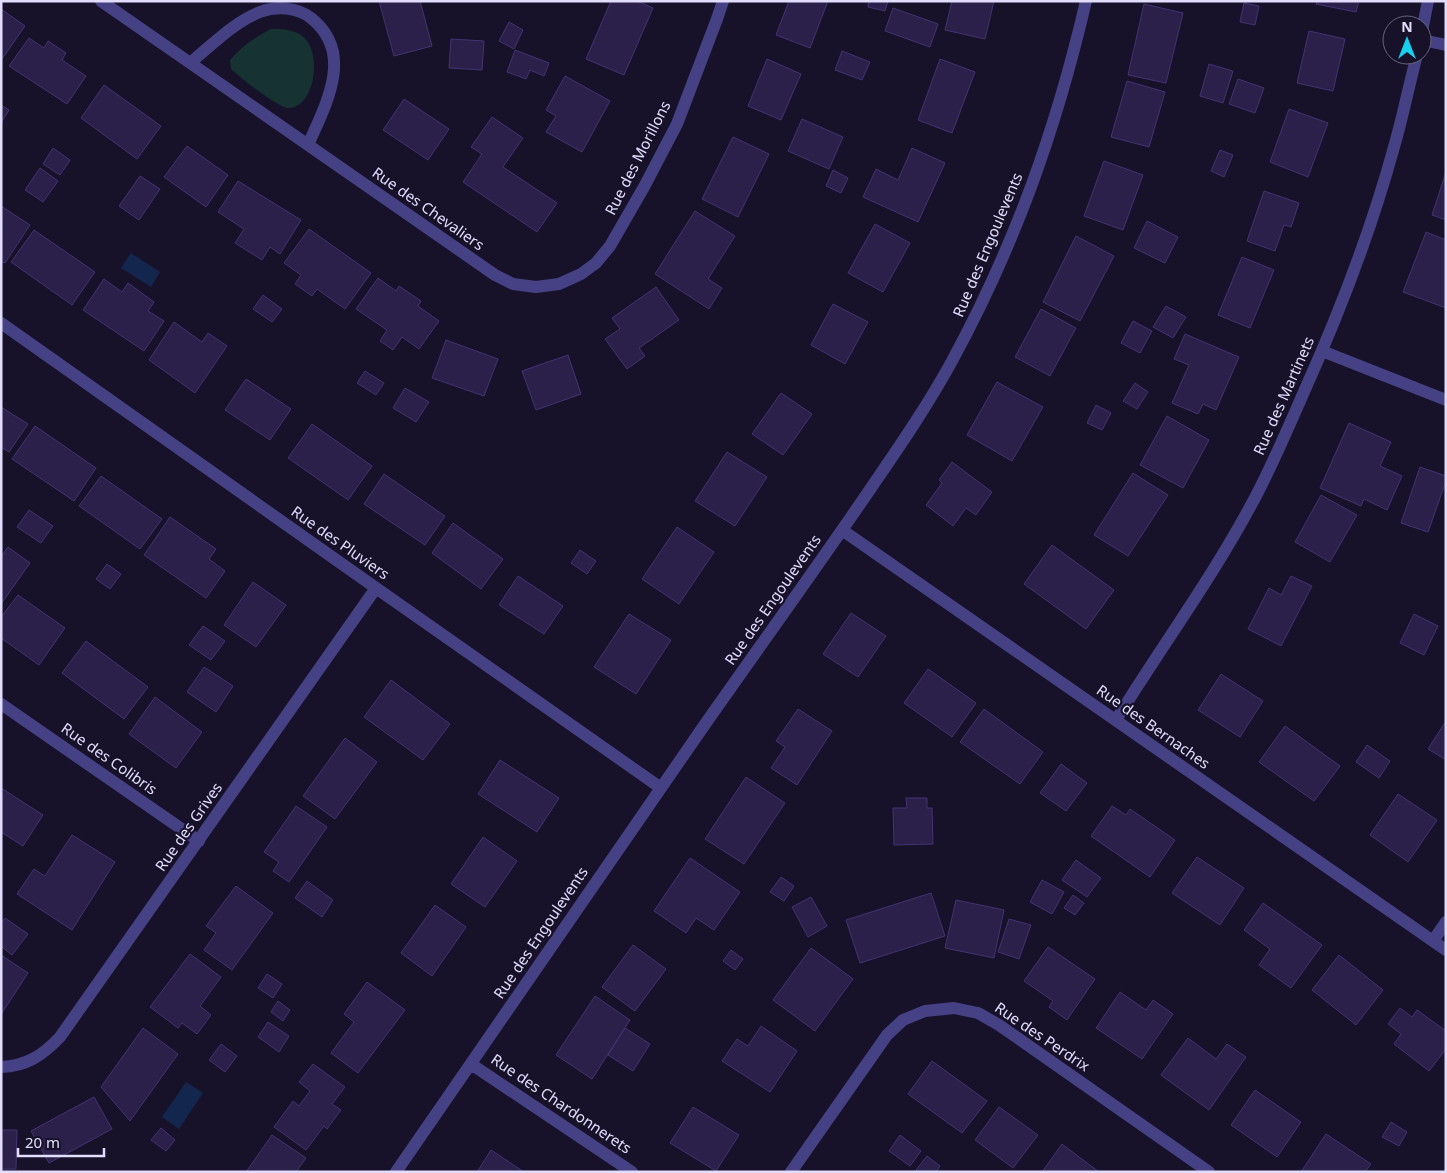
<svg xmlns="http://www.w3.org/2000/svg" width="1447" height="1173" font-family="'Noto Sans',sans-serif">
	<rect width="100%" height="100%" fill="#171229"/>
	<path fill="#163232" d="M271,29c10,0 20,0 30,6 22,14 15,73 -13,73 -9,0 -49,-31 -57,-39l-1,-9c11,-13 25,-23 41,-31z"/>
	<path fill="#13264d" d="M131,253l29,19 -9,15 -30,-19z
		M186,1082l17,11 -24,36 -17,-12z"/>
	<path fill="#2a2049" stroke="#433373" d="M379,1h41l12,45 -38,10z
		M611,1h26l16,7 -29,67 -38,-16z
		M789,1h39l-18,47 -34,-13z
		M869,1h19l-3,10 -17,-4z
		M952,1h42l-9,38 -40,-9z
		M1317,1h42l-3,11 -40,-8z
		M1244,3l15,3 -4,19 -15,-3z
		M1144,4l39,9 -17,70 -38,-8z
		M893,8l45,16 -8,23 -45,-16z
		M1,9l24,17 -23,33h-1z
		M509,22l14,8 -9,19 -15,-8z
		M1309,31l36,8 -12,52 -36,-8z
		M29,38l15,10 4,-7 18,12 -4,7 24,16 -19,28 -58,-38z
		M451,39l33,2 -2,29 -33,-2z
		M515,50l34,13 -5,13 -14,-6 -4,9 -19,-7z
		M842,51l28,11 -8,18 -27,-10z
		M767,59l34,15 -20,46 -33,-14z
		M940,59l35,13 -23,61 -34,-13z
		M1209,64l24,7 -10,32 -23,-7z
		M565,76l45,25 -28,51 -36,-20 10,-16 -10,-6z
		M1238,79l26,9 -9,25 -26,-9z
		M1127,81l38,11 -16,55 -38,-10z
		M104,85l57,41 -24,33 -56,-41z
		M404,99l45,30 -21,31 -45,-30z
		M1,105l8,5 -8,13z
		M1289,109l39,14 -20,54 -38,-15z
		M492,117l31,21 -20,29 54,36 -20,29 -74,-50 19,-28 -11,-7z
		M802,119l41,18 -14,32 -41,-18z
		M733,137l36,17 -31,63 -36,-18z
		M187,146l41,29 -22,32 -42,-30z
		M53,148l17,12 -10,15 -17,-11z
		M912,148l33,15 -27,59 -55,-25 13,-28 22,11z
		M1220,150l13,5 -9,22 -13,-6z
		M1104,161l39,14 -20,55 -39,-14z
		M40,168l18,13 -15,21 -18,-12z
		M833,170l15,8 -7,15 -15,-7z
		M1446,172v48l-14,-5z
		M140,176l20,13 -21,31 -20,-14z
		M238,181l63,39 -21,34 -10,-7 -8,13 -27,-17 9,-14 -26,-17z
		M1264,191l35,12 -8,24 -7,-2 -9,26 -28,-10z
		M1,206l29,19 -25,38 -4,-2z
		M695,211l40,25 -27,43 14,9 -13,21 -54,-35z
		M1147,221l31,16 -13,26 -31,-15z
		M875,224l35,19 -27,49 -35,-19z
		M309,229l62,44 -26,36 -28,-20 -5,7 -17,-12 6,-9 -17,-12z
		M34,230l61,42 -23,33 -61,-43z
		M1426,232l20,8v68l-43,-16z
		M1076,236l38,20 -34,65 -37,-19z
		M1242,257l32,13 -24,58 -32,-13z
		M378,278l18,13 3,-5 22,15 -3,5 21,15 -20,28 -17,-12 -9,13 -13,-9 7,-11 -31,-21z
		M104,279l18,13 6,-9 26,19 -6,9 16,10 -20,30 -61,-41z
		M656,287l23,33 -40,28 6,8 -18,13 -22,-30 15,-10 -8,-11z
		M263,295l19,14 -10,13 -19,-13z
		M833,304l35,18 -23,42 -34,-19z
		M1166,306l20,11 -13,21 -20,-11z
		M1041,309l35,19 -26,48 -35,-19z
		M1133,321l19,10 -12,22 -19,-10z
		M174,322l28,20 6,-9 19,13 -32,47 -46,-33z
		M1185,334l54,23 -23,53 -13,-6 -5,10 -26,-11 17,-38 -15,-6z
		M446,340l52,19 -14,37 -52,-18z
		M568,355l13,39 -45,16 -14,-39z
		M365,371l19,12 -8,12 -19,-12z
		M246,379l45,30 -21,31 -45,-30z
		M997,382l46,25 -31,54 -45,-26z
		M1135,383l13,9 -11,17 -14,-8z
		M405,388l24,14 -13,20 -23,-14z
		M781,393l31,21 -29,41 -31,-21z
		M1096,405l15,8 -9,17 -15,-7z
		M1,407l27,17 -19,28 -8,-5z
		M1167,416l42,24 -26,48 -43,-23z
		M1349,423l42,19 -11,24 22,10 -15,34 -23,-11 -3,7 -41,-18z
		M312,424l60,42 -24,34 -60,-42z
		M35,426l61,42 -22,33 -62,-42z
		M727,452l40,25 -32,49 -40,-25z
		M952,462l40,30 -16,23 -10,-7 -13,18 -27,-21 16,-22 -3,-3z
		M1420,467l26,9v5l-18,51 -27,-9z
		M1133,473l35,22 -40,61 -34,-21z
		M384,474l61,42 -20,29 -61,-41z
		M101,476l61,43 -22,30 -61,-43z
		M1321,495l36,20 -27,47 -35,-20z
		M29,510l24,16 -12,17 -24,-16z
		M170,517l46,32 -7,10 16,12 -19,27 -62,-43z
		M453,523l50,36 -22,30 -49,-36z
		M677,527l37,25 -35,52 -37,-25z
		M1052,545l62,45 -28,39 -62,-45z
		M8,547l22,16 -29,41v-47z
		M580,550l16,11 -9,13 -16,-11z
		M107,564l14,10 -11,15 -14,-10z
		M518,576l45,30 -19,28 -45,-29z
		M1291,576l21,10 -31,60 -33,-17 21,-41 12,7z
		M253,582l33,23 -30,42 -32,-22z
		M18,595l47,33 -26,37 -38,-27v-21z
		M851,613l35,23 -28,41 -35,-23z
		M629,614l42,26 -35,54 -42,-27z
		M1414,614l24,12 -14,29 -24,-12z
		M203,626l22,15 -14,19 -22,-15z
		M86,641l62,46 -24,32 -62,-46z
		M204,667l29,19 -17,26 -29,-20z
		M928,669l48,34 -24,34 -48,-34z
		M1221,674l42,27 -23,36 -42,-27z
		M391,680l59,44 -27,36 -59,-43z
		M155,697l47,35 -26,36 -47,-34z
		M798,709l34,22 -35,54 -26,-17 14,-21 -9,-6z
		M984,709l59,43 -23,32 -60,-42z
		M1446,721v39l-18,-11z
		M1285,726l55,40 -26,35 -55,-39z
		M345,738l32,24 -42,57 -32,-23z
		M1367,745l23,16 -11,17 -23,-16z
		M500,760l59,38 -22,34 -59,-38z
		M1061,764l26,19 -21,28 -26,-18z
		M746,777l39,26 -41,61 -39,-25z
		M1,788l42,27 -20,31 -22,-14z
		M1398,794l39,26 -29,42 -38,-27z
		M906,798h21v10h5l1,36 -39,1 -1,-37h14z
		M296,806l31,21 -38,55 -16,-11 6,-9 -15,-10z
		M1112,806l14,9 4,-6 45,31 -25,37 -59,-41z
		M72,835l43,27 -43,68 -55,-36 17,-25 11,7z
		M483,837l34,24 -32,46 -34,-23z
		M1197,857l47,31 -24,37 -48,-32z
		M690,858l50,34 -26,38 -18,-12 -10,15 -32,-22z
		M1076,860l25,18 -14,19 -25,-17z
		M781,877l13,9 -10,15 -14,-9z
		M1042,880l22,12 -12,22 -22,-12z
		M307,881l26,19 -11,17 -27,-19z
		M236,886l37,27 -41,57 -28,-20 12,-17 -10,-7z
		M931,893l14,43 -85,27 -14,-43z
		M1073,895l11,8 -9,12 -11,-7z
		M811,897l16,29 -19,11 -16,-30z
		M956,900l48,10 -10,48 -49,-10z
		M1263,903l59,42 -31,43 -32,-23 11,-16 -26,-19z
		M435,905l31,22 -34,49 -31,-23z
		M5,918l23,16 -16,21 -11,-9v-23z
		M1009,919l22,6 -12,34 -21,-7z
		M633,945l33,24 -31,42 -33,-24z
		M1048,947l47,32 -28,41 -18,-13 4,-6 -29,-20z
		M811,948l42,31 -38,52 -42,-31z
		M731,950l12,9 -8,11 -12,-9z
		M190,954l31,23 -21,29 11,9 -14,19 -15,-11 -4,5 -28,-21z
		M1,955l27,18 -26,40h-1z
		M1339,955l44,35 -27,35 -44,-35z
		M267,974l15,10 -9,14 -15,-10z
		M367,982l38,28 -47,63 -27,-20 23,-31 -10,-8z
		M1120,992l26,18 7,-10 20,14 -31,45 -46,-31z
		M595,996l35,24 -38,59 -36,-24z
		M278,1001l12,9 -7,11 -12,-9z
		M1400,1008l12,9 5,-7 29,21v18l-17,22 -35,-27 7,-10 -13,-10z
		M268,1022l21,14 -10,16 -21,-15z
		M761,1026l36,25 -27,41 -48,-31 15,-22 11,7z
		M143,1028l35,26 -48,67 -29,-34z
		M625,1028l25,16 -17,27 -25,-16z
		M1188,1038l28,21 11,-15 19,13 -37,53 -48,-35z
		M221,1044l16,12 -12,16 -16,-12z
		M932,1061l55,40 -25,32 -54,-39z
		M313,1064l32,23 -13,17 9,6 -14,19 -3,-3 -18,24 -32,-23 19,-26 6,5 11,-15 -11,-9z
		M1255,1090l46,32 -24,35 -46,-32z
		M94,1097l18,32 -63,34 -18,-32z
		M693,1107l46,28 -23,36 -46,-28z
		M999,1107l39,28 -25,33 -38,-28z
		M1391,1122l16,10 -8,14 -17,-9z
		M161,1128l14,12 -9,11 -15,-11z
		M1,1130h16l-1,39h-15z
		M1326,1134l45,30 -6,8h-64z
		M272,1135l34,23 -10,14h-50z
		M900,1135l21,16 -11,15 -21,-15z
		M1062,1144l37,28h-57z
		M491,1150l33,22h-47z
		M927,1156l13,10 -4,6h-18l-2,-2z"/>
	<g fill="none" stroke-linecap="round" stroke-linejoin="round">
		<path stroke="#464184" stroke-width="12" d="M101,1l394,274 18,9 23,3 23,-3 22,-10 15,-11 14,-17 34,-59 33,-63 40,-105 6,-18
			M1422,31l6,-30
			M1422,40l24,5
			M190,63c22,-18 44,-41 70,-51 16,-6 37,-5 51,6 44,35 15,86 -3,127
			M1,323l375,265 285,200
			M1322,351l124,49
			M842,530l604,420
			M1,704l198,137
			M1116,720c47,-76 102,-150 143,-230 16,-31 30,-64 44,-96 36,-80 68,-163 91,-247 9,-31 15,-62 23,-92
			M1433,941l13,-19
			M471,1064l161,108
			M1,1067c26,-1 42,-12 59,-30l316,-449
			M396,1172c102,-147 202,-295 305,-442 56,-80 114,-160 170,-242 28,-41 57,-83 81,-127 63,-116 104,-231 134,-360
			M791,1172l96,-137 16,-15 22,-9 29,-3 24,5 21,12 210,147"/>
	</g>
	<g text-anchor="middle" stroke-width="4.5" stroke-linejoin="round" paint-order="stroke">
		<g font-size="15" fill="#e2ddfd" stroke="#171229">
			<text transform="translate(638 158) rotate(-63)" y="5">Rue des Morillons</text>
			<text transform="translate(428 209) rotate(35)" y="5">Rue des Chevaliers</text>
			<text transform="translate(988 245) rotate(-67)" y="5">Rue des Engoulevents</text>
			<text transform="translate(1284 396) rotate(-66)" y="5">Rue des Martinets</text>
			<text transform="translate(340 543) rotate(35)" y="5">Rue des Pluviers</text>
			<text transform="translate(773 600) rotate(-55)" y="5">Rue des Engoulevents</text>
			<text transform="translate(1153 727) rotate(35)" y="5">Rue des Bernaches</text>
			<text transform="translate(109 759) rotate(35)" y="5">Rue des Colibris</text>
			<text transform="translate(189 827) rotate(-55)" y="5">Rue des Grives</text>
			<text transform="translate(541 933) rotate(-56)" y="5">Rue des Engoulevents</text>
			<text transform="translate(1042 1037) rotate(34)" y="5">Rue des Perdrix</text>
			<text transform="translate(561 1104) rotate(34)" y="5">Rue des Chardonnerets</text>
		</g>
	</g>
	<rect width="1447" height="1173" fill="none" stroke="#e2ddfd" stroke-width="5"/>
	<g transform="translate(1407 40)"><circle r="24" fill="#171229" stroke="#68637e"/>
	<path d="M0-4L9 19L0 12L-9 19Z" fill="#16d0ef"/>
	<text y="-8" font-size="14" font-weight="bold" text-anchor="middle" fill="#e2ddfd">N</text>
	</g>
	<path d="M18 1148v8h86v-8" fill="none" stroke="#e2ddfd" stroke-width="2.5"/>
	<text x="25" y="1148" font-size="15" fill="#e2ddfd" stroke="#171229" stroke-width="4" paint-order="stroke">20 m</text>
</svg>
